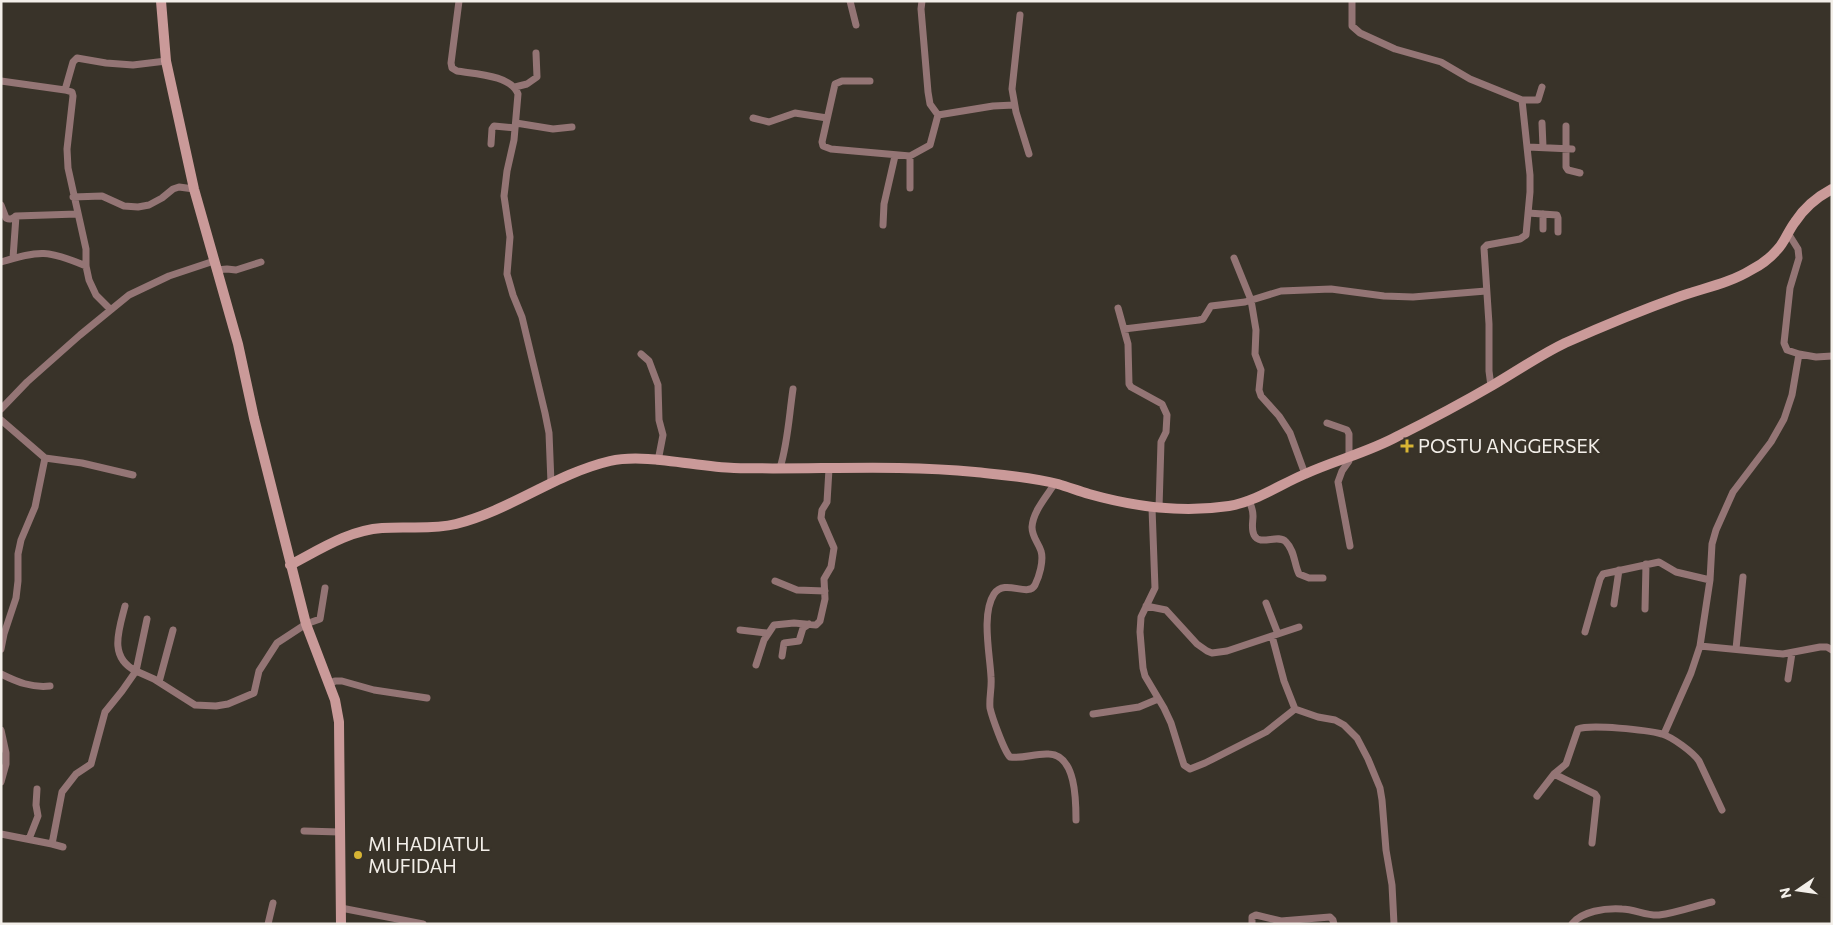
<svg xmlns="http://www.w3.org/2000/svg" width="1833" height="925" font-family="Commissioner,sans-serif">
	<rect width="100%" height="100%" fill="#393329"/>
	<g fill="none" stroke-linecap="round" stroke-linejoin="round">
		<path stroke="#947575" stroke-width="7" d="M459,1l-8,62 1,5 5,3c18,3 54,4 61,23l-4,46 -7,31 -3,25 6,41 -3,37 6,21 9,22 23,96 4,20 2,50
			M850,1l6,24
			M1352,1v25l8,7 35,16 46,13 29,17 52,21 8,75v17l-4,43 -6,4 -33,6 -3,3 5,76v47l2,15
			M1020,15l-8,74 4,23 13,42
			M1,81l64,9 8,-28 4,-4 29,5 27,2 33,-4
			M870,81h-28l-7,3 -13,58 1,4 8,3 79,7 20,-11 8,-30 -8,-11 -2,-12 -7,-83 1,-8
			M515,87l12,-3 10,-7 -1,-24
			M65,90l7,2 1,4 -6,53 1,19 18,81v17l3,14 7,15 14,14
			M1522,100h16l4,-13
			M938,115l55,-9 21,-1
			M753,118l16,4 26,-9 32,5
			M516,123l37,6 19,-2
			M1542,123l1,24
			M1566,126v41l2,3 12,3
			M491,144l1,-15 2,-3 21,2
			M1528,147l44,2
			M910,188v-32
			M73,197l29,-1 22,10 14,1 11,-2 13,-7 11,-9 6,-2 15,2
			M1,205l5,13c4,2 6,1 10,-2l61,-2
			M1528,213l29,2 1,3v14
			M1543,214v15
			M883,225l1,-21 11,-48
			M13,258l3,-42
			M1234,258l17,42 5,30 -1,24 6,16 -2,20 2,6 18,20 11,17 15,41
			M1,262c39,-12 47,-12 85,4
			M216,270l11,-1 9,1 25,-8
			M1118,308l10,36 1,40 2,3 31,17 5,11 -1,17 -5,10 -2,66
			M1124,329l75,-9 4,-1 8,-13 34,-4 36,-11 50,-2 53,7 29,1 73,-6
			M641,354l8,7 9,24 1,35 4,15 -5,26
			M1799,354l17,3 16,-1
			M1,409l26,-27 53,-47 49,-40 40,-19 45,-15
			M1,420l44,38 -10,49 -14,33 -3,14v27l-2,17 -12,36 -3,15
			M1327,423l20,7 2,4v27l-7,10 -4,11 12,64
			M45,458l37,5 51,12
			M780,468c8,-26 9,-52 13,-79
			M1055,483c-8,13 -22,28 -23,44 0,10 6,15 9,24 3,10 -2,26 -6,34 -7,13 -30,-7 -41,9 -13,20 -4,61 -3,83 1,11 -2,20 -1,31 2,9 14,43 20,49 13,2 25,-4 39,-3 27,1 27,47 27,66
			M1249,501c2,4 4,9 4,15 0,6 -2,13 1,19 6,12 24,-2 32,7 9,9 8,22 13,32l10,4h14
			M1152,508l3,80 -14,29 -1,15 3,36 2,8 19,32 7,15 13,42 6,4 15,-6 61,-31 29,-23 23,8 17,3 9,5 13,13 11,21 12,29 2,12 4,50 6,35 2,39
			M775,581l22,9 28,1
			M1266,603l12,31
			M1614,604l5,-34
			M125,606c-6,24 -17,51 11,65l11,-52
			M1146,606l20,4 31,34 10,7 5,2 15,-2 72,-24
			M1645,609l1,-45
			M740,630l27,3
			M1585,632l15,-53 3,-5 56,-12 17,10 34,8
			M1272,636l12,45 11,28
			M1700,646l83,8 37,-7h7l5,3
			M1736,649l7,-72
			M782,656l2,-13 15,-2 4,-13 6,-4
			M756,665l8,-25 10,-15 20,-2 22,2 4,-4 5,-22 -1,-20 7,-12 3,-19 -13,-30 1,-8 5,-8 2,-33
			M1,674c16,8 31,14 49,12
			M1788,679l4,-26
			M159,682l14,-52
			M329,684l6,-3h7l32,9 53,8
			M1093,714l46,-7 19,-8
			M1,730l5,23v11l-5,18
			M1664,734l27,-61 9,-27 10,-66 2,-36 4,-14 17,-38 38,-50 13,-23 8,-24 7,-41 -12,-4 -3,-7 6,-55 9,-30 -1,-9 -10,-16
			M1554,774l41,20 2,3 -5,46
			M1537,796l17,-22 12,-10 12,-35c12,-5 69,1 84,5 10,3 31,18 37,27l23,49
			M304,831l36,1
			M1,834l51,10 10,-52 14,-18 15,-10 14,-52 17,-21 14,-20 18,8 41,26 21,1 12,-2 26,-11 5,-22 18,-28 29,-19 14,-5 5,-31
			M29,839l9,-23 -2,-11 1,-16
			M52,844l11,3
			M341,908l82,16
			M268,924l5,-21
			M1252,924v-7l4,-2 25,6 49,-4 3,3 1,4
			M1572,924c10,-13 33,-16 50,-15 12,0 25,7 37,6 18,-2 36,-9 53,-13"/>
		<path stroke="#ca9a99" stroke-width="10" d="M161,1l5,60 28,128 44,155 16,74 52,206 29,76 4,22 2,202
			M290,565c29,-15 59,-35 92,-37 25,-2 50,2 74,-4 55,-14 99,-50 154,-63 35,-8 87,6 124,7 81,2 161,-4 241,4 28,3 56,5 83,12 10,3 21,7 31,10 46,13 94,19 140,12 26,-4 52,-22 76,-32 31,-14 64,-22 93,-38 32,-16 64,-33 95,-51 24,-14 47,-30 72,-42 38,-17 77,-33 116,-47 23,-8 49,-13 70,-26 10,-5 19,-12 26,-20 8,-8 11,-19 18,-28 9,-14 22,-25 37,-33"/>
	</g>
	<g fill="#d7b434" stroke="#393329" stroke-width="2">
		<path d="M1404.5 438.5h5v5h5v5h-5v5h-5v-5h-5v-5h5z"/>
		<circle cx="358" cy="855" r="5"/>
	</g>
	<g text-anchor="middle" stroke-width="4.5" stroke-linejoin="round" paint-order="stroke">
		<g font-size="19" fill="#f3efe9" stroke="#393329" text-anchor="start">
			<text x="1418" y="453">POSTU ANGGERSEK</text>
			<text x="368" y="851">MI HADIATUL<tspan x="368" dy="22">MUFIDAH</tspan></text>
		</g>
	</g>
	<rect width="1833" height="925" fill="none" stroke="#f3efe9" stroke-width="5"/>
	<g transform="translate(1798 890) rotate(257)" stroke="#393329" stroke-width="4" paint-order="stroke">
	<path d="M0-4L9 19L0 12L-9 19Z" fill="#f3efe9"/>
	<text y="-8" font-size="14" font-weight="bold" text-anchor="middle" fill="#f3efe9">N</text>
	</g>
</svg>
